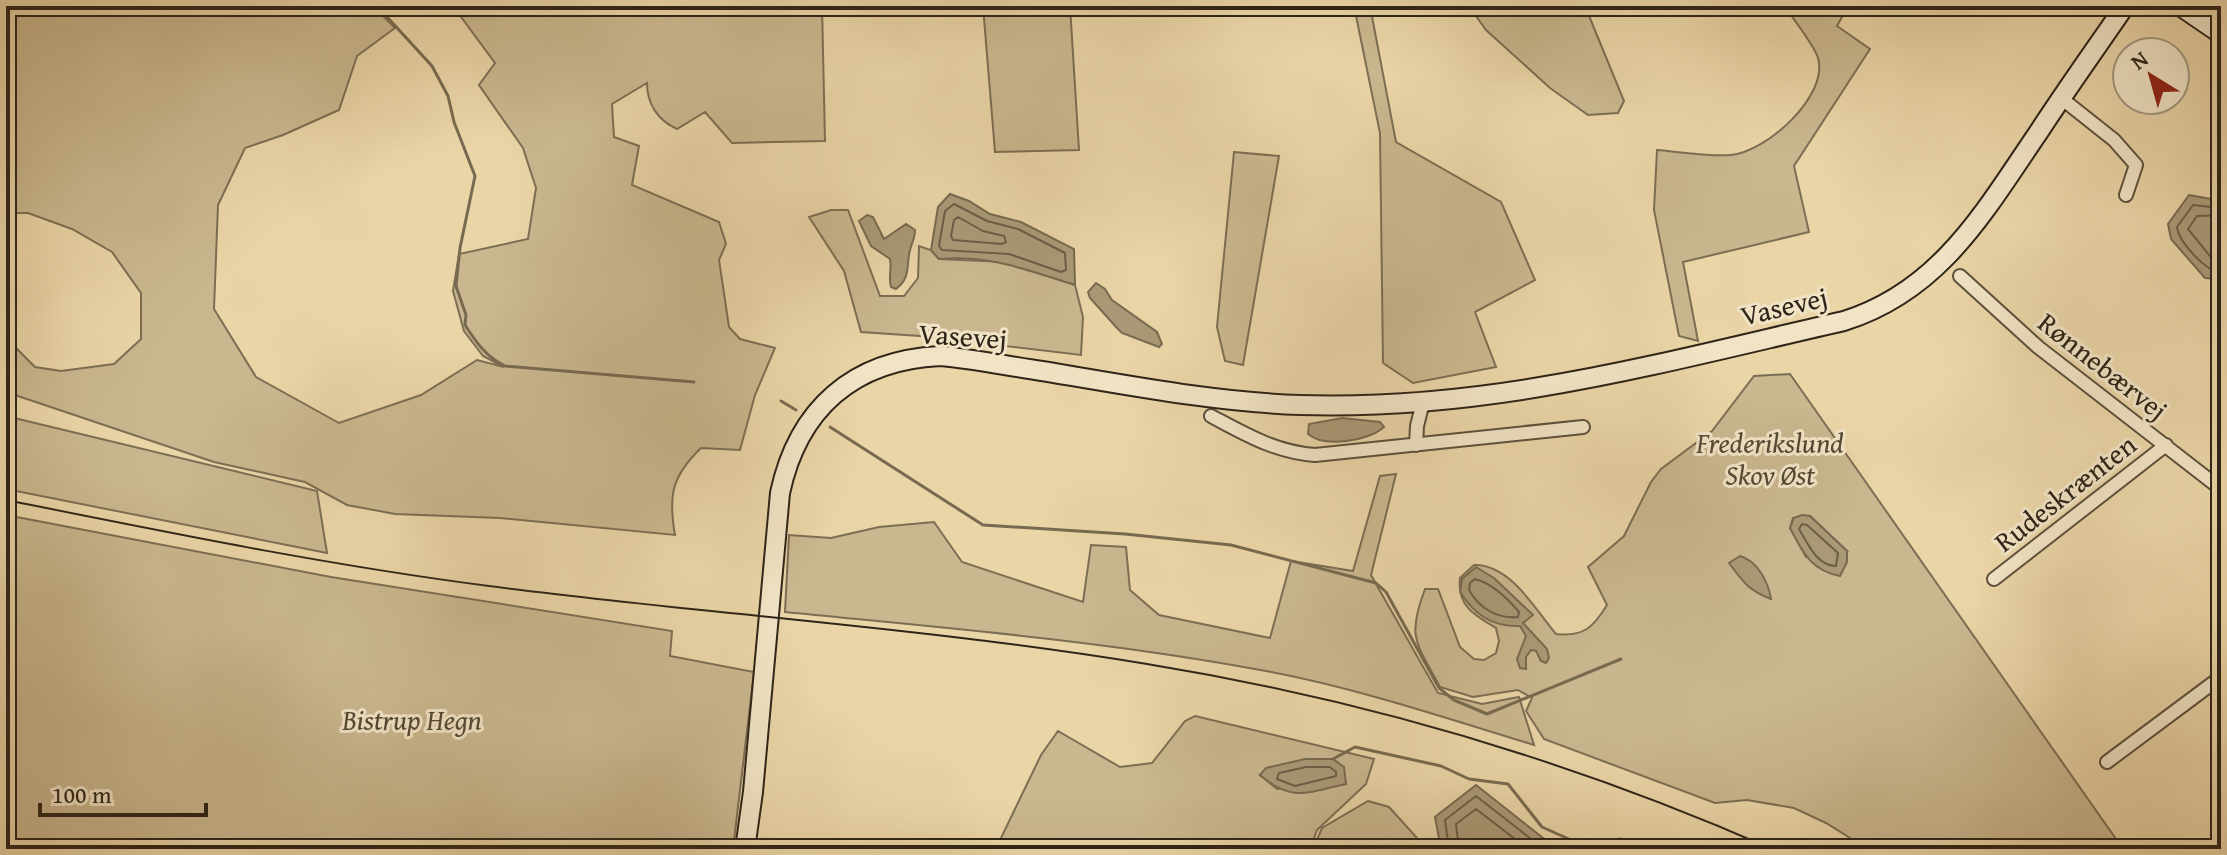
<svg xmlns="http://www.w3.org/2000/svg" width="2227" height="855" font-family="'Gentium Book Plus',serif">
	<rect width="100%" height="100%" fill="#ead5a7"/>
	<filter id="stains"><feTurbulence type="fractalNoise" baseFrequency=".0025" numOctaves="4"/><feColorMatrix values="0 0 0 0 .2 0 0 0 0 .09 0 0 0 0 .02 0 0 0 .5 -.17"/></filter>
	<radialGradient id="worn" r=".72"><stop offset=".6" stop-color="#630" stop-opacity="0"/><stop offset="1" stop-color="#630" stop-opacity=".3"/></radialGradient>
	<path fill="#cab78f" stroke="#7c6e54" stroke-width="2" fill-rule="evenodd" d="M6,6h367l22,22 -38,28 -18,54 -56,25 -38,13 -27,57 -4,104 42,68 83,46 82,-28 56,-35 27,7 -21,-11 -19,-25 -11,-40 6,-37 69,-15 8,-51 -13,-40 -44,-63 16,-22 -42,-57h369l3,135 -93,2 -27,-31 -28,17c-20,-9 -30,-26 -30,-46l-35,21 2,33 25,9 -7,39 87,37 7,22 -7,16 10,67 11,12 35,9 -20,47 -15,55 -39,-2c-29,28 -33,47 -26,87l-175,-17 -105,-4 -48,-9 -42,-23 -91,-20 -208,-70v-54l29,29 26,4 53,-7 27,-25v-46l-29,-41 -40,-23 -44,-16h-22z
		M983,6h87l9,144 -84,2z
		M1354,6h16l26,136 105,60 34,78 -60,32 21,55 -83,16 -30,-20 -3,-230z
		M1469,6h116l39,95 -6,12 -30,2 -38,-27 -64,-58z
		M1785,6h63l-11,20 33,23 -76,117 15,66 -126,30 15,79 -19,-5 -25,-126 3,-60c24,2 51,7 74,5 35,-3 98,-59 87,-97 -3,-12 -26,-40 -33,-52z
		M1234,152l45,4 -36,209 -18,-4 -8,-34z
		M831,210h17l32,86h24l14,-18 1,-32 12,4 8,9 68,3 68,23 8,32 -2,38 -161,-19 -59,-4 -17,-61 -35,-54z
		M1790,374l333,475h-266l-7,-11 -24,-15 -32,-15 -47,-8 -32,3 -171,-64 -18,-28 6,-13 -14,-8 -45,7 -33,-10c-23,-44 -34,-48 -15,-98h13l22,58 14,12 10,1 12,-7 3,-12 -3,-13c-22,-13 -39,-22 -36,-50l14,-13c36,-1 61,44 82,69 27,3 37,-6 51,-29l-19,-38 36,-31 27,-54 10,-13 51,-38 42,-55zM1810,516l37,35 -41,6 -16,-29 3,-10z
		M6,416l311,75 10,62 -321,-64z
		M1396,474l-25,101 67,118 44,11 37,-7 15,48c-88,-27 -177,-57 -268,-74 -159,-30 -320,-43 -481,-59l4,-77 42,3 48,-11 55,-5 28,40 121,40 8,-57 35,2 4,43 29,25 111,23 21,-77 62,10 27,-95z
		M6,515l325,62 341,54 -2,25 84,16 -21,177h-727z
		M1195,716l179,43 -8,25 -49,46 -7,19h-230l3,-5 -25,2v3h-58l1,-11 40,-83 17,-24 62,36 32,-4 33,-42zM1343,767l3,17 -69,5 -17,-14z
		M1368,801l21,6 28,31 3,11h-107l9,-21z"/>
	<path fill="#aa9976" stroke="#786a50" stroke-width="2" d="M950,194l19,7 21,13 31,8 53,27 1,36c-49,-15 -83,-30 -136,-26l-8,-9 7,-43z
		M2189,195l22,4 10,-3v83l-16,-1 -34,-39 -3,-15z
		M867,215l6,2 11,22 22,-15 9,6c0,8 -3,12 -5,20 -4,16 1,28 -14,39l-5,-2c-3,-10 1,-18 -1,-28l-19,-13 -12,-25z
		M1096,283l9,6 7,11 45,32 5,12 -3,3 -37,-14 -5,-5 -27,-30 -2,-6z
		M1342,418l38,4 4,5c-15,14 -60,21 -76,7l1,-10z
		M1802,515l8,1 37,35v11l-7,14c-30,-6 -37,-24 -50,-48l4,-10z
		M1740,556c18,5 28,26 31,43 -23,-9 -27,-16 -42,-36z
		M1476,567l18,11 39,37 -10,8 24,26 2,9 -3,5 -5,-2 -5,-10 -5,-1 -5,7v12l-6,-1 -3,-9 9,-23 -6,-10c-28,1 -45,-11 -60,-34l2,-13z
		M1305,759h28l11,8 2,17c-38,8 -53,19 -86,-9l6,-7z
		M1476,785l81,64h-116l-6,-32z"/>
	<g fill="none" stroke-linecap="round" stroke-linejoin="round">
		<path stroke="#6c5e47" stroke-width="2" d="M954,204l33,17 31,8 47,24 1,17 -5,2 -52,-18 -67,-4 -3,-4 6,-35z
			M2221,204l-10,3 -18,-2 -16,22c2,15 29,45 44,45
			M2221,215l-24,1 -9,13 26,32 7,1
			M958,217l25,14 21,5 2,6 -4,2 -49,-4 -2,-4 3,-16z
			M1802,524l5,1 31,28 -2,13c-19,0 -28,-22 -37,-37z
			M1475,579c16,4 33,20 44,33l-1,5c-21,2 -39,-9 -49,-27l1,-7z
			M1306,767h24l6,5v4l-41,10 -18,-7 2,-6z
			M1449,849l-4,-29 31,-24 68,53
			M1459,849l-3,-25 20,-15 52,40"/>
		<path stroke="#786a50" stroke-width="3" d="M377,6l55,60 16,30 6,26 21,54 -15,72 -4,38 10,29 -1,10c11,17 21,32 40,41l189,16
			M781,401l15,9
			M830,427l153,98 142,9 106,11 145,38 10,9 53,96 15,12 33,14 134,-55
			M1333,759l22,-12 86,19 28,13 39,5 34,43 49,22
			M1594,849l25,-10 67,10"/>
		<defs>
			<path id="street" d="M2061,98l53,42 22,25 -10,30
				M1960,276l78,71 183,142
				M1211,416c34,18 64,36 104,39l268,-28
				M1416,445l1,-19 6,-24
				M1994,579l172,-134
				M2107,762l114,-85"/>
			<path id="secondary" d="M2180,6l41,28
				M745,849l8,-57 27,-299c18,-84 73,-133 160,-137 34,3 68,10 102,15 85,14 171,31 258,34 190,6 360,-42 544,-84 96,-30 140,-109 194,-188 28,-43 58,-85 87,-127"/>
		</defs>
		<use href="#street" stroke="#5d503c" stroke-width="16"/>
		<use href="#secondary" stroke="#2e2418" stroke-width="22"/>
		<use href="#street" stroke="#f1e4c6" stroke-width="12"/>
		<use href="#secondary" stroke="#f1e4c6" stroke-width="18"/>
		<path stroke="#2e2418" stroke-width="2" d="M6,500c160,32 320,65 483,86 218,28 440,42 658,78 215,35 425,97 625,185"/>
	</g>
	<g text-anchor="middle" stroke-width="6" stroke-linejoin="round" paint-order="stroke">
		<g font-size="28" fill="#2e2418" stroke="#f1e4c6">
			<text transform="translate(1784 306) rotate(-13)" y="10">Vasevej</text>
			<text transform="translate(963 336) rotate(4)" y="10">Vasevej</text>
			<text transform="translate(2103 366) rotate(38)" y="10">Rønnebærvej</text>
			<text transform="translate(2065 493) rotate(-38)" y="10">Rudeskrænten</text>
		</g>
		<g font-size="28" font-style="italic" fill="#554936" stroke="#f1e4c6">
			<text x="1770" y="453">Frederikslund<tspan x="1770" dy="32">Skov Øst</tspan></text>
			<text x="412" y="730">Bistrup Hegn</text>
		</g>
	</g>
	<rect width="2227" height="855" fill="none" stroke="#ead5a7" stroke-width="32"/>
	<rect x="8" y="8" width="2211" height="839" fill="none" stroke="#2e2418" stroke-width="4"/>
	<rect x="16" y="16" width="2195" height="823" fill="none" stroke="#2e2418" stroke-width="2"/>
	<g transform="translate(2151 76) rotate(323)"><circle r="38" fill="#f1e4c6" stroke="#a39780" stroke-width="2"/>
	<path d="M0-6L14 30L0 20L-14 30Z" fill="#8f2418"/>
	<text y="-12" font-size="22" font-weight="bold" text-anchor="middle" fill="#2e2418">N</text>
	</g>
	<path d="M40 803v12h166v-12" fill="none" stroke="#2e2418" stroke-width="4"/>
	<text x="52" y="803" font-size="24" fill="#2e2418" stroke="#f1e4c6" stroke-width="6" paint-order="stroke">100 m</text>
	<rect width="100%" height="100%" filter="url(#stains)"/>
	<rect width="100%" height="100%" fill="url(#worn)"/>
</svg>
